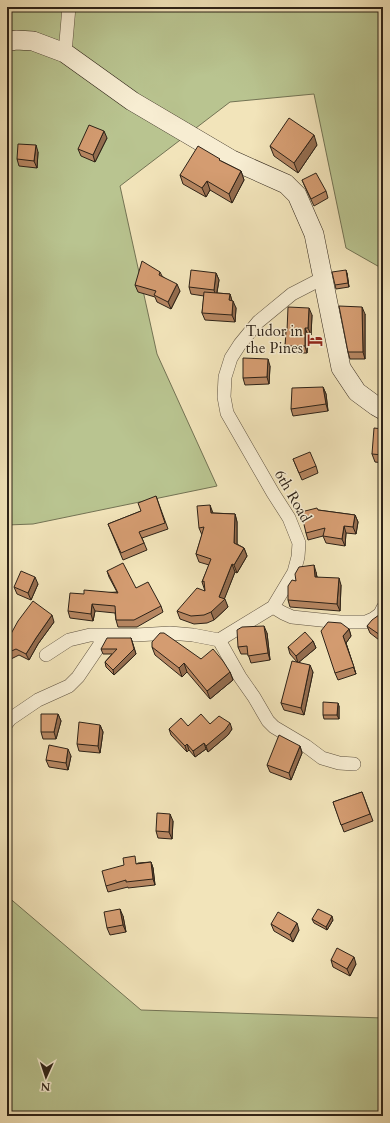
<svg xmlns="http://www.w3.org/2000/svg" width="390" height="1123" font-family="Cardo,serif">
	<rect width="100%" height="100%" fill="#f2e4ba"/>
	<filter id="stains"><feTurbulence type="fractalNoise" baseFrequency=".005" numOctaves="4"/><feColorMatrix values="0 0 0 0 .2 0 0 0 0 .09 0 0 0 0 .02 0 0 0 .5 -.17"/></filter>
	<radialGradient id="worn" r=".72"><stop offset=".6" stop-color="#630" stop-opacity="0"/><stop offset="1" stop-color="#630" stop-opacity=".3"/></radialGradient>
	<path fill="#b9c490" stroke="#737354" d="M7,7h376v262l-37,-21 -32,-154 -84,8 -110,84 37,168 60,132 -184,38 -26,1z
		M7,896l134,114 242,8v98h-376z"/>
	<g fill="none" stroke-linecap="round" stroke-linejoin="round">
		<defs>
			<path id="street" d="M65,53l4,-46
				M273,607l10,6 9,4 48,5h26l7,-3 7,-5 3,-6
				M219,640l21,37 14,20 14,24 6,6 32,19 16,12 17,5 15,1
				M46,655l23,-15 21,-5h46l34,-2 23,2 26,5 54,-33 21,-35 4,-15 1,-14 -10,-25 -16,-25 -46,-80 -3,-16 1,-20 6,-19 9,-14 18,-22 34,-28 31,-16
				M7,723l3,-4 28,-19 31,-14 9,-9 21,-31 4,-11"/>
			<path id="secondary" d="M7,42l9,-2 17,1 32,12 67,48 100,59 54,24 11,11 17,39 27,134 16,24 19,14 7,4"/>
		</defs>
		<use href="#street" stroke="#5e5240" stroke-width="14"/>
		<use href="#secondary" stroke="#2d2217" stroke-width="20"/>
		<use href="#street" stroke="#f7edd2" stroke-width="13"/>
		<use href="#secondary" stroke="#f7edd2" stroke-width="19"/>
	</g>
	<path fill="#b68661" stroke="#2d2217" d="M107,138l-12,24 -14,-6 -3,-7z
		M317,145l-19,28 -24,-17 -4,-10z
		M38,152l-1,16 -18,-2 -2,-7z
		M221,161l20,10 3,9 -12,23 -22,-13 -4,7 -23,-13 -3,-9z
		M302,180l24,11 2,7 -14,8 -9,-19z
		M160,272l2,4 18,15 -9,18 -14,-7 -2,-5 -17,-5 -3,-7z
		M216,273l3,7 -2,13 13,1 2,7 4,7 -1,14 -30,-2 -3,-7 2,-17 -13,-2 -2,-7z
		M347,273l2,14 -13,2 -1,-4z
		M365,314v45h-15l-2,-7z
		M312,315l-1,20h-3l-1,18h-19l-3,-7 2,-15z
		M270,366l-1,18 -24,1 -2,-7z
		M323,387l3,7 2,17 -35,5 -2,-7z
		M383,429v34l-8,-1 -3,-8z
		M293,459l23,7 2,7 -16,7z
		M156,496l12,33 -26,9 5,12 -24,10 -15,-36 33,-13z
		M318,510l37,5 3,7 -2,12 -10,-1 -1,13 -19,-3 -3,-7 -15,4 -2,-7z
		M213,513l22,1 2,8v22l7,4 3,8 -10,17 -2,-1 -11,27 4,8 -14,13 -7,3 -13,1 -14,-5 -3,-8 28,-20 -3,-9 7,-17 -10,-3 -3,-8 6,-19 -3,-7z
		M107,571l29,17 25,18 2,6 -26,15h-19l-2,-7 -1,-7 -20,-2 -2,10 -23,-3 -2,-7 16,-17 33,-2 -8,-15z
		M316,572l1,5 24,8 -1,26 -50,-4 -2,-7z
		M38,584l-7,16 -14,-6 -3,-7z
		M383,612v31l-13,-10 -3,-7z
		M54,622l-16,22 -9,16 -10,-5 -12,6v-20z
		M349,629l2,7 -5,7 10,31 -18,6 -3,-7z
		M267,633l3,27 -19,3 -3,-9h-7l-3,-7z
		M131,638l5,16 -22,21 -8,-8 -1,-5 7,-8h-9l-2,-5z
		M313,641l3,7 -17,14 14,10 -9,43 -20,-5 -3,-7 16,-41 -7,-8 -2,-7z
		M152,647l49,12 29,13 3,8 -23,19 -23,-27 -5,5 -27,-22z
		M339,706v13h-15l-1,-4z
		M58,714l3,7 -5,18h-13l-2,-7z
		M210,724l22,5 -4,6 -20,17 -2,-3 -11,8 -6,-7 -2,2 -16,-17 -2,-6 19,-3z
		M100,725l3,7 -3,21 -21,-2 -2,-7z
		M300,746l2,7 -11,27 -21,-8 -3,-7z
		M71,756l-3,14 -19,-3 -3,-7z
		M362,792l11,29 -29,11 -11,-30z
		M173,821l-1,18 -14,-1 -2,-7z
		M151,862l2,6 2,17 -27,3v-1l-20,5 -2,-6 32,-23z
		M123,916l3,16 -16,3 -3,-7z
		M312,919l21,1 -6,10 -13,-7z
		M271,924l28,6 -6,12 -19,-11z
		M331,960l25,4 -6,12 -17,-9z"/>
	<path fill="#946d4f" stroke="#2d2217" d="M104,131l3,7 -12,24 -2,-7z
		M314,135l3,10 -19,28 -4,-10z
		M36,145l2,7 -1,16 -3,-7z
		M241,171l3,9 -12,23 -3,-9z
		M207,181l3,9 -4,7 -4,-9z
		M7,210l2,5 -2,2z
		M346,270l1,3 2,14 -1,-4z
		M216,273l3,7 -3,17 -2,-7z
		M177,284l3,7 -9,18 -3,-7z
		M230,294l2,7 -3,-1z
		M233,301l3,7 -1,14 -3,-7z
		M362,307l3,7v45l-2,-7z
		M309,308l3,7 -1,20 -3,-7z
		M305,328l3,7 -1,18 -2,-7z
		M268,359l2,7 -1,18 -2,-7z
		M323,387l3,7 2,17 -2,-7z
		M210,505l3,8 1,8 -3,-8z
		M235,514l2,8v29l-3,-8z
		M355,515l3,7 -2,12 -3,-7z
		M344,526l2,7 -1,13 -3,-7z
		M244,548l3,8 -10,17 -3,-8z
		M232,564l3,8 -11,28 1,-1 3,8 -14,13 -3,-8 8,-15z
		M314,565l2,7 2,12 -3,-7z
		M35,577l3,7 -7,16 -3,-7z
		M339,578l2,7 -1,26 -3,-7z
		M92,604l3,7 -2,10 -2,-7z
		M52,615l2,7 -16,22 -9,16 -3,-6 10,-16z
		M264,626l3,7 3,27 -2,-7z
		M349,629l2,7 -5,7 10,31 -13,-38z
		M131,638l5,16 -22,21 -1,-5z
		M313,641l3,7 -18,15 -2,-7z
		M184,663l3,9 -5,5 -3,-9z
		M310,665l3,7 -9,43 -3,-7z
		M230,672l3,8 -23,19 -3,-8z
		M338,703l1,3v13l-2,-4z
		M58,714l3,7 -5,18 -2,-7z
		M230,723l2,6 -4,6 -20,17 -2,-6z
		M100,725l3,7 -3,21 -2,-7z
		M204,743l2,6 -11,8 -2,-6z
		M187,744l2,6 -2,2 -2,-6z
		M300,746l2,7 -11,27 -2,-7z
		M68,749l3,7 -3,14 -2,-7z
		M170,814l3,7 -1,18 -3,-7z
		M151,862l2,6 2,17 -2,-6z
		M120,909l3,7 3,16 -3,-7z
		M332,916l1,4 -6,10 -1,-3z
		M297,923l2,7 -6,12 -3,-7z
		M354,957l2,7 -6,12 -3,-7z"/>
	<path fill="#d49c71" stroke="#2d2217" d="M289,118l25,17 -20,28 -24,-17z
		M89,125l15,6 -11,24 -15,-6z
		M18,144l18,1 -2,16 -17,-2z
		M198,146l22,13 -1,1 22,11 -12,23 -22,-13 -5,7 -22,-13z
		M316,173l10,18 -15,8 -9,-19z
		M142,261l18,11 -1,3 18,9 -9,18 -14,-7 2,-4 -21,-6z
		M191,270l25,3 -2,17 -25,-3z
		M346,270l2,13 -13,2 -3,-13z
		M204,292l26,2 -1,6 4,1 -1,14 -30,-2z
		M339,306l23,1 1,45h-15z
		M288,307l21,1 -1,20h-3v18h-20l1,-15h1z
		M243,358l25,1 -1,18 -24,1z
		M323,387l3,17 -35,5 1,-21z
		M374,428l9,1v26l-11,-1z
		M310,452l6,14 -17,7 -6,-14z
		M156,496l9,27 -26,9 5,11 -23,10 -13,-29 33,-13 -3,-8z
		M210,505l1,8 24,1 -1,29 10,5 -10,17 -2,-1 -13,33 6,2 -14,13 -7,3 -13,1 -14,-5 20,-23 8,3 -1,-10 -2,1 9,-23 -15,-5 8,-27 -5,1 -2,-22z
		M317,508l1,2 37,5 -2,12 -9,-1 -2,13 -19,-3 2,-8 -19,5 -5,-21z
		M123,563l13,25 12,-6 13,24 -27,14h-18l-1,-14 -23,-2 -1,10 -23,-3 2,-18 14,1v-4l34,3 -11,-22z
		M314,565l1,12 24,1 -2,26 -49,-4v-14l4,-6 4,1 -1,-7 4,-7z
		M21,571l14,6 -7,16 -14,-6z
		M33,601l19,14 -16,23 -10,16 -10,-5 -9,4v-12l11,-20z
		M383,612v25l-16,-11 5,-6z
		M328,622l13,1 8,6 -6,7 11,31 -19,6 -14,-42z
		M264,626l4,27 -20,3 -1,-10 -9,1 -1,-17 5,-3z
		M305,632l8,9 -17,15 -8,-9z
		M160,633h4l37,26 12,-10 10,12 7,11 -23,19 -23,-28 -5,5 -27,-21v-5z
		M107,638h24l3,11 -21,21 -8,-8 12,-13h-16z
		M292,661l18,4 -9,43 -20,-5z
		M323,702l15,1 -1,12h-14z
		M41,714h17l-4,18h-13z
		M201,714l9,10 9,-8 11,7 -5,7 -19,16 -2,-3 -11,8 -6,-7 -2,2 -16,-17 12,-11 7,8z
		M79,722l21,3 -2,21 -21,-2z
		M279,735l21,11 -11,27 -22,-8z
		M49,745l19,4 -2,14 -20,-3z
		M362,792l8,22 -29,11 -8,-23z
		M157,813l13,1 -1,18 -13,-1z
		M135,856l1,8 15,-2 2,17 -27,3v-2l-20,6 -4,-15 22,-6 -1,-7z
		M120,909l3,16 -16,3 -3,-16z
		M318,909l14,7 -6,11 -14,-8z
		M278,912l19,11 -7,12 -19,-11z
		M337,948l17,9 -7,12 -16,-9z"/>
	<defs>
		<symbol id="hotel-bare" viewBox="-9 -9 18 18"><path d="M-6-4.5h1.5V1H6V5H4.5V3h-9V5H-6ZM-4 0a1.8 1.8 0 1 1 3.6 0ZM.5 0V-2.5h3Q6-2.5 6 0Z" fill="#8f2418" stroke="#f7edd2" stroke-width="2.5" paint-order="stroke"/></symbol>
	</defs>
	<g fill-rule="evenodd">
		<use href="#hotel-bare" x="304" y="329" width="22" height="22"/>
	</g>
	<g text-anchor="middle" stroke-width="3" stroke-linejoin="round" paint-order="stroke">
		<g font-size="15" fill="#2d2217" stroke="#f7edd2" text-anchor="end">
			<text x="303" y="336">Tudor in<tspan x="303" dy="17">the Pines</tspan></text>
		</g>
		<g font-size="15" fill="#2d2217" stroke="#f7edd2">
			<text transform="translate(293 496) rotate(60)" y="5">6th Road</text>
		</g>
	</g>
	<rect width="390" height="1123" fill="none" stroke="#f2e4ba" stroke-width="24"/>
	<rect x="8" y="8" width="374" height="1107" fill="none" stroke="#2d2217" stroke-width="2"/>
	<rect x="12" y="12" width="366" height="1099" fill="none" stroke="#2d2217"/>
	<g transform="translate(46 1077) rotate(183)" stroke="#f7edd2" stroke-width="3" paint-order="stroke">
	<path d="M0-3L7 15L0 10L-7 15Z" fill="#2d2217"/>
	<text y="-6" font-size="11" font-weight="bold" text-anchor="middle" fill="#2d2217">N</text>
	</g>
	<rect width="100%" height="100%" filter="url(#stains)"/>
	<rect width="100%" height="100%" fill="url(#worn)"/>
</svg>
